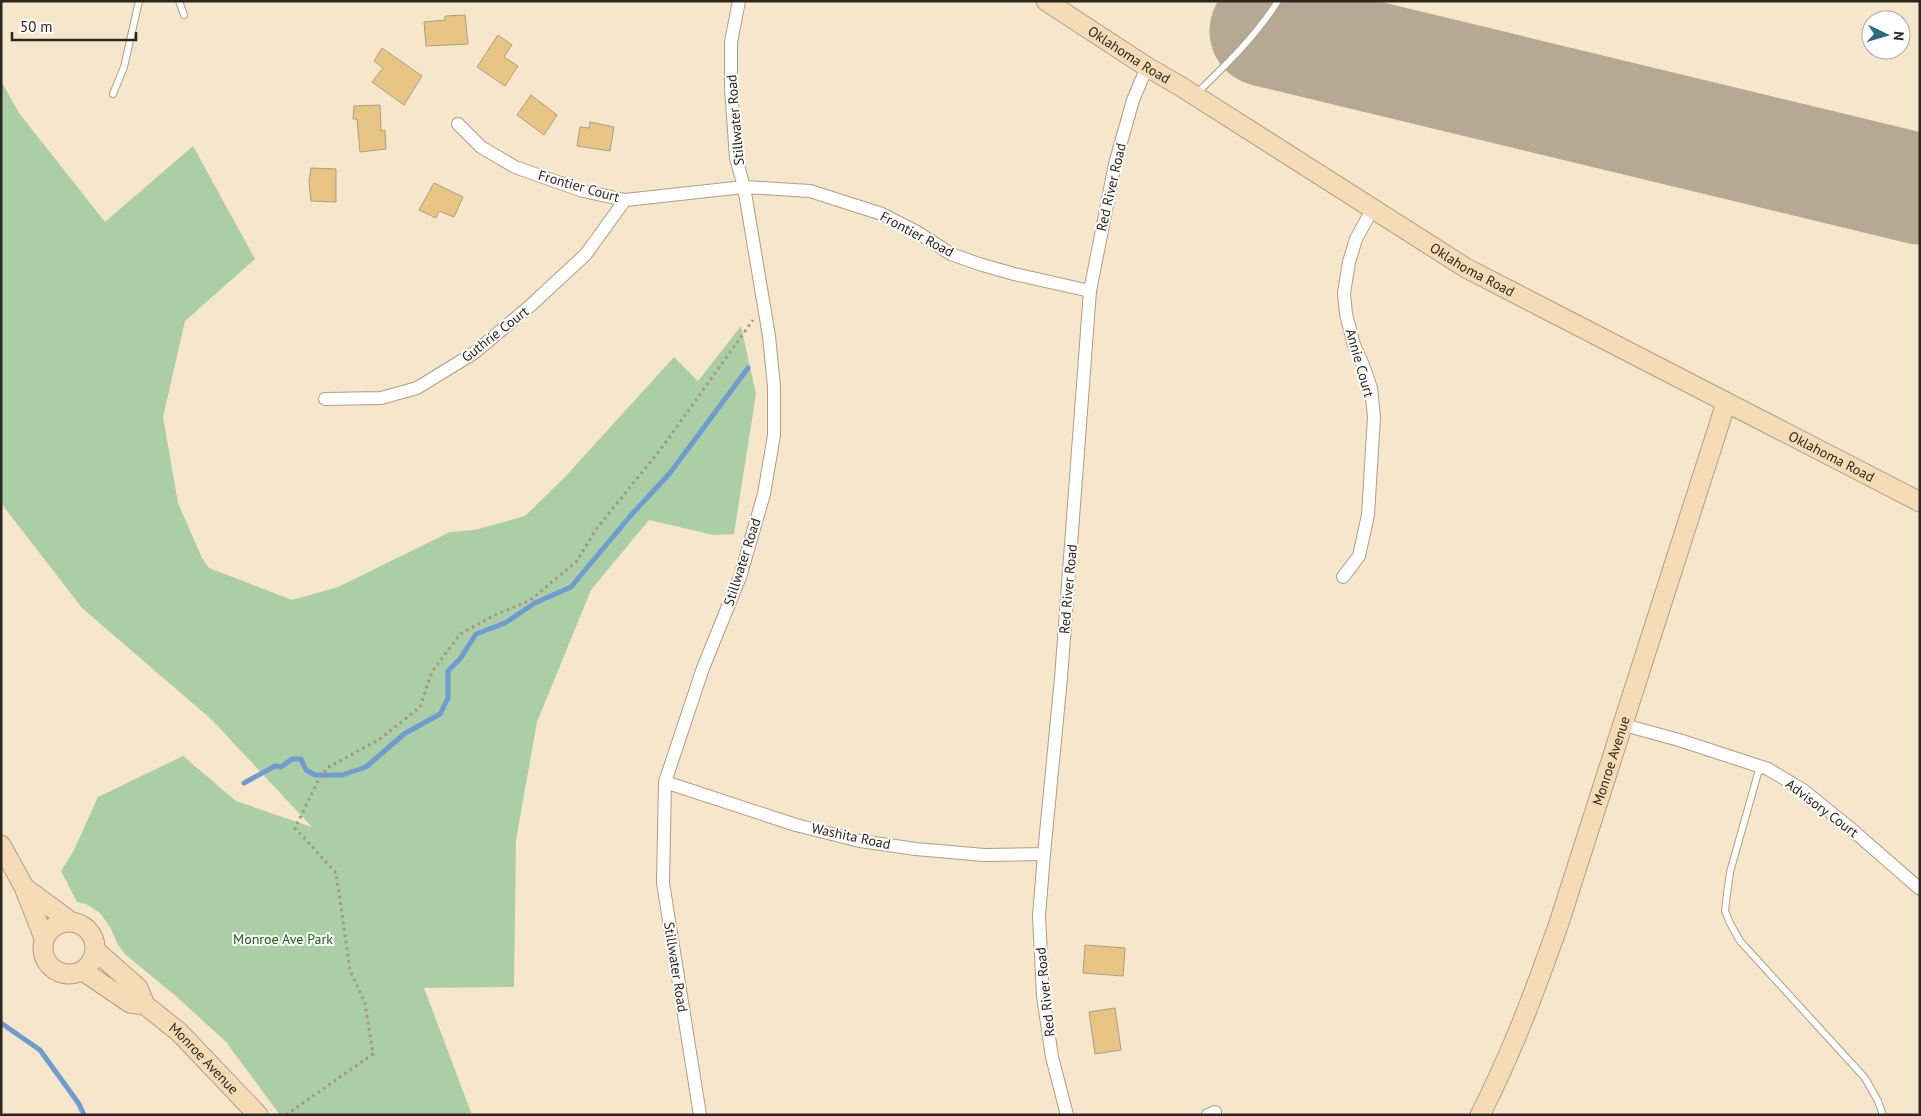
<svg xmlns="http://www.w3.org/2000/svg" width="1921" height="1116" font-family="'PT Sans',sans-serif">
	<rect width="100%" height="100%" fill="#f6e7cc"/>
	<path fill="#accea7" d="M1,81l18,32 86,109 88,-76 62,113 -70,62 -22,96 15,86 24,55 7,10 83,32 46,-13 112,-55 25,-2 50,-14 40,-39 109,-120 24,24 43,-55 15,68 -22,140 -21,1 -64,-15 -58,70 -54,132 -21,118 -2,147 -90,1 48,127h-192l-54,-73 -49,-45 -51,-42 -8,-10 -8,-18 -10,-14 -14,-9 -9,-2 -16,-31 12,-19 25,-55 85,-41 53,45 76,26 -101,-108 -129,-111 -81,-105z"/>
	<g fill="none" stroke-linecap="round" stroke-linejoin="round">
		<path stroke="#709bcf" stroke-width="5" d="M244,783l31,-17 6,1 11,-8h9l5,11 9,5h27l24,-8 38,-33 36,-20 8,-16v-27l12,-12 16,-25 29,-11 30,-20 36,-16 61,-73 38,-41 78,-105
			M1,1023l39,27 39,54 5,11"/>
		<path stroke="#b5a994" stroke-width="111" d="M1265,31l655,158"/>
	</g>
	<path fill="#e9c585" stroke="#ab9d84" d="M465,15l3,29 -42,2 -2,-24 21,-2v-4z
		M498,35l14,10 -8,12 14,9 -13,20 -28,-19z
		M382,48l40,28 -18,29 -32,-23 11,-14 -9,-7z
		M531,95l26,20 -13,20 -27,-20z
		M380,105l1,26 4,-1 1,19 -26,3 -3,-33h-4l1,-13z
		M590,122l24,5 -4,24 -33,-5 3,-19 9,1z
		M311,168l25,1v33l-25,-1 -2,-20z
		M434,183l29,14 -9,20 -15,-6 -3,7 -17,-8z
		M1085,945l40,3 -2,28 -40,-3z
		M1115,1008l6,42 -26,4 -6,-42z"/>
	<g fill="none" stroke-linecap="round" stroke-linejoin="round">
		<defs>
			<path id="lane" d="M179,1l5,14
				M113,94l11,-27 15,-66
				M1196,94c30,-29 59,-57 82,-93
				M1760,766l-30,106 -3,22 -2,17 5,12 10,18 125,137 13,23 5,14"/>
			<path id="street" d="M458,124l23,23 34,20 68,24 42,9 119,-13 66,4 72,23 35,18 34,22 28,10 35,10 76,17
				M325,399l56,-1 36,-10 57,-35 56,-47 56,-52 39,-54
				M1343,577l16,-21 9,-41 6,-98 -3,-29 -8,-23 -9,-20 -8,-31 -2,-21 5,-31 7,-23 17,-31
				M1624,725l55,15 89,29 35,21 47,38 70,61
				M665,782l131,43 64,16 56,8 68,6 60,-1
				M700,1115l-37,-232 2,-101 38,-114 37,-91 24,-83 10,-59v-48l-5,-51 -25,-149 -8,-29 -5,-70v-46l8,-41
				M1067,1115l-15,-58 -9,-61 -4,-80 5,-62 17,-176 29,-387 25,-127 18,-64 14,-33
				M1208,1115l7,-3"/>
			<g id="secondary">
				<path id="s1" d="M1046,1l101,66 33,19 286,182 454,234"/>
				<path d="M1,845l23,42 20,51"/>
				<path d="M25,888l46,34"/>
				<circle cx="69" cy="948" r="26"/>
				<path id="s2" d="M96,951l42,37 7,17 34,27 79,83"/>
				<path d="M83,971l47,32 15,2"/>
				<path id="s3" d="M1480,1115c32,-62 56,-127 79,-192l167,-520"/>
			</g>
		</defs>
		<use href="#lane" stroke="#ad9f86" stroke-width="8"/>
		<use href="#street" stroke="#ad9f86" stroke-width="14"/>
		<use href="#secondary" stroke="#ad9f86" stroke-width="21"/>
		<path stroke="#a19682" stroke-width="3" stroke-dasharray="2.5 4" stroke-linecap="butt" d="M286,1115l87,-61 -8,-51 -15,-33 -14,-97 -41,-45 23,-47 9,-13 53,-29 40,-32 12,-35 28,-38 37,-20 32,-13 47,-39 21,-34 64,-79 92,-129"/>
		<use href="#lane" stroke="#fff" stroke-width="6"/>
		<use href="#street" stroke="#fff" stroke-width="12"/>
		<use href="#secondary" stroke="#f5dcb6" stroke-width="19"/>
	</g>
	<g text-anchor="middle" stroke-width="4" stroke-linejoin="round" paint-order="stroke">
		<g font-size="14" fill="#2c261c" stroke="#fff">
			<text dy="5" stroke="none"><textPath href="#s1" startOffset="99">Oklahoma Road</textPath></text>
			<text transform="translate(735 120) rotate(-95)" y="5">Stillwater Road</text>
			<text transform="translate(579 186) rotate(16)" y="5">Frontier Court</text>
			<text transform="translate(1111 187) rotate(-77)" y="5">Red River Road</text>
			<text transform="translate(917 234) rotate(28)" y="5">Frontier Road</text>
			<text dy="5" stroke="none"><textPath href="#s1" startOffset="504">Oklahoma Road</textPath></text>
			<text transform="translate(495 334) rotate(-38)" y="5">Guthrie Court</text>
			<text transform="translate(1360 363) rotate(74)" y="5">Annie Court</text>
			<text dy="5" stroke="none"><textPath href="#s1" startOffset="909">Oklahoma Road</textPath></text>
			<text transform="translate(742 562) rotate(-72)" y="5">Stillwater Road</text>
			<text transform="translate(1068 589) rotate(-85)" y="5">Red River Road</text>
			<text dy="5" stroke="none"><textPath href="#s3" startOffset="378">Monroe Avenue</textPath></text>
			<text transform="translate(1822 808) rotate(37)" y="5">Advisory Court</text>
			<text transform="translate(851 836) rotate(12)" y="5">Washita Road</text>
			<text transform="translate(676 967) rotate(81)" y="5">Stillwater Road</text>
			<text transform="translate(1045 992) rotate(-96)" y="5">Red River Road</text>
			<text dy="5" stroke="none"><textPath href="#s2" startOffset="154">Monroe Avenue</textPath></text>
		</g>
		<g font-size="14" fill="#1e5c15" stroke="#fff">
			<text x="283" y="944">Monroe Ave Park</text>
		</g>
	</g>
	<rect width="1921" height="1116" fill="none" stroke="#2c261c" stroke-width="5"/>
	<g transform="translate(1886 35) rotate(95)"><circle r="24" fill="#ffffff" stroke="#aba8a4"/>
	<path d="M0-4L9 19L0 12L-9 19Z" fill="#2a6c7e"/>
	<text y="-8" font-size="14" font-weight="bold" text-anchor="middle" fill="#2c261c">N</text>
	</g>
	<path d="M12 32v8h124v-8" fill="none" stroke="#2c261c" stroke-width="2.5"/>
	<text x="20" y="32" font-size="15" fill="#2c261c" stroke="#ffffff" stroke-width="4" paint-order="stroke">50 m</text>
</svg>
